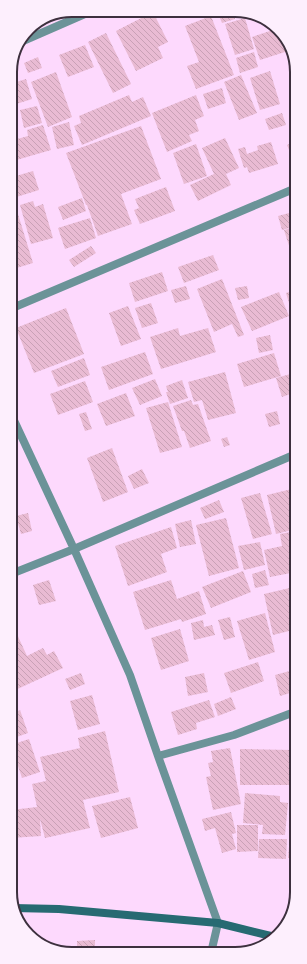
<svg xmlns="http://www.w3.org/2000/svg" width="307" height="964" font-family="'Fira Sans',sans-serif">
	<defs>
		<pattern id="building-back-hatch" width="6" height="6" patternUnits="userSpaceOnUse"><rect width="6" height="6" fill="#e9bbd3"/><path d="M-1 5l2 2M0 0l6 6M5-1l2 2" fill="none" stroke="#c9a1b6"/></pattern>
	</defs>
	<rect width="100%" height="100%" fill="#fdd9fd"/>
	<path fill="url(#building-back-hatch)" d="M217,11h16l2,8 -13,4z
		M153,12l15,30 -10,5 5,11 -27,13 -20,-40z
		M211,16l23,59 -38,14 -9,-23 12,-4 -14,-36z
		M245,18l9,31 -19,6 -10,-31z
		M279,28l12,22 -31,10 -8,-23z
		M106,33l25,51 -18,9 -25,-51z
		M85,45l9,22 -26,10 -9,-22z
		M254,52l4,15 -18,6 -4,-15z
		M38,57l4,11 -14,5 -4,-10z
		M270,71l10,33 -20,6 -10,-32z
		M56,72l16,45 -24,10 -17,-45z
		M241,75l16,38 -18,7 -15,-38z
		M26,79l6,20 -22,7v-22z
		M222,88l4,15 -18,6 -5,-15z
		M129,95l3,7 11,-5 8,19 -69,29 -8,-19 7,-3 -2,-7z
		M196,95l8,21 -9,4 4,11 -10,4 3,6 -25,11 -15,-39z
		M37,106l5,17 -18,5 -4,-18z
		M282,113l4,12 -17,5 -4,-11z
		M69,122l5,23 -17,4 -5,-22z
		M10,123l4,12 -4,1z
		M43,125l8,25 -38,11 -3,-11v-9l18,-5 -1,-6z
		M141,126l20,53 -40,15 11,30 -34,12 -11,-31h-1l-20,-52z
		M225,138l14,30 -13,6 5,11 -33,16 -8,-16 24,-11 -12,-26z
		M296,141v12l-5,2 -4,-10z
		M271,142l7,22 -29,9 -2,-6 -3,1 -6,-19 7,-2 2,7 11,-4 -1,-4z
		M196,144l11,32 -23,8 -11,-31z
		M10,160l6,16 17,-5 6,19 -29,9z
		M166,187l9,24 -35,13 -6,-14 5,-2 -4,-9z
		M82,198l4,13 -23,9 -5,-13z
		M14,201l19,62 -23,7v-68z
		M33,201l2,6 8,-3 10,34 -22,6 -11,-39z
		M289,213l4,14 -11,3 -4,-14z
		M90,218l6,20 -31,11 -7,-21z
		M296,227v23l-5,2 -7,-22z
		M91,246l5,7 -22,14 -5,-7z
		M213,255l6,15 -35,13 -6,-16z
		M162,272l6,19 -33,11 -6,-19z
		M222,279l22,56 -6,2 -6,-13 -18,8 -17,-43z
		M186,286l4,13 -15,4 -4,-13z
		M247,286l2,12 -11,2 -3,-12z
		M296,290v22l-4,1 -6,-20z
		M279,292l10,24 -37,15 -11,-24z
		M151,303l7,20 -16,5 -7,-20z
		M128,306l13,33 -20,7 -12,-33z
		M66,308l18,46 -50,19 -18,-45z
		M296,326v20l-5,-19z
		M178,328l2,8 28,-8 8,24 -55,17 -11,-32z
		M270,335l3,15 -14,3 -3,-15z
		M145,352l8,22 -44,16 -8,-23z
		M274,353l7,23 -37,11 -7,-23z
		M84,358l6,17 -32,12 -7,-16z
		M225,372l11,41 -28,7 -6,-20 -8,2 -6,-20z
		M294,373l2,7v12l-14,5 -6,-19z
		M155,379l7,17 -22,9 -8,-17z
		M182,380l6,18 -18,6 -4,-12h2l-2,-6z
		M85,381l8,21 -35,13 -8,-21z
		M126,393l9,23 -29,10 -9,-22z
		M191,400l2,5 5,-1 13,37 -21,7 -6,-17h-2l-9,-25z
		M168,402l14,45 -22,6 -14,-45z
		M277,411l3,13 -11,3 -4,-13z
		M86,412l6,17 -7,2 -6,-17z
		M227,437l3,8 -6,2 -3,-8z
		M112,448l16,44 -25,10 -16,-44z
		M142,469l7,14 -15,6 -6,-13z
		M296,488v41l-20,5 -9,-39z
		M260,493l12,41 -19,5 -12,-41z
		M219,500l5,12 -19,7 -5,-11z
		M28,513l4,18 -11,3 -5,-18z
		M11,518l7,21 -7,3z
		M226,518l13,50 -30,8 -13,-51z
		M191,520l5,24 -16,3 -5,-23z
		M171,527l6,21 -16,6 6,18 -39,14 -13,-40z
		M296,531v41l-26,5 -6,-27 18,-4 -2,-12z
		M260,542l5,23 -21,5 -6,-24z
		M265,570l4,15 -14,3 -3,-14z
		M243,571l8,21 -40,16 -9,-21z
		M49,580l7,21 -17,4 -6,-20z
		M171,580l6,19 22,-8 7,23 -24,8 -1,-3 -36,11 -12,-38z
		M294,587l3,13v29l-24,6 -9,-41z
		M265,613l10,39 -26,8 -12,-39z
		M230,617l5,20 -11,3 -6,-20z
		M203,620l1,7 8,-2 3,10 -21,5 -3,-17z
		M180,629l9,32 -28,9 -10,-32z
		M16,632l11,24 16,-8 4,7 7,-4 9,17 -52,24v-57z
		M297,633v22h-1l-6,-20z
		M258,662l6,19 -33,12 -7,-20z
		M297,669v22l-17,5 -5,-21z
		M81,673l4,11 -15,6 -5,-11z
		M204,673l4,19 -20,4 -3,-19z
		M92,695l8,29 -22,6 -8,-29z
		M231,697l5,12 -18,7 -4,-12z
		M209,700l6,17 -19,6 1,6 -19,6 -7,-23z
		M20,710l8,23 -17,6v-25z
		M105,731l14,61 -36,8 7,28 -45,10 -5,-19 1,17 -30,2v-28l26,-3 -5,-23 14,-3 -6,-24 40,-9 -2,-10z
		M29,739l11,33 -18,6 -11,-33z
		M230,748l11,56 -28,6 -7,-33 5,-1 -3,-13 5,-1 -2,-11z
		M240,749l52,1v35h-52z
		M294,788h3v70h-9z
		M245,793l35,3v6l8,1 -3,32 -23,-1 1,-9 -20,-2z
		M130,797l8,31 -37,10 -9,-32z
		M231,812l5,21 -4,1 4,15 -14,4 -7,-25 -10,3 -3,-12z
		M237,825h21v26l-21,1z
		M259,839h28l-1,20 -28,-1z
		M95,940v9l-18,-1v-7z
		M95,950v3h-18v-1z"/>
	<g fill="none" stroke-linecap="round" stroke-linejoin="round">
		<path stroke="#6b9398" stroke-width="8" d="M23,41l71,-31
			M10,309l286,-121
			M11,414l63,135 56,126 28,81 60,167 -7,30
			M11,574l63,-25 222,-95
			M158,756l76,-21 63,-24"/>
		<path stroke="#276a72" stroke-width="8" d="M13,908l46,1 159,14 57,14"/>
	</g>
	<path d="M0 0H307V964H0ZM72 17H235A55 55 0 0 1 290 72V892A55 55 0 0 1 235 947H72A55 55 0 0 1 17 892V72A55 55 0 0 1 72 17Z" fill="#fdeffd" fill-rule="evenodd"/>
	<path fill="none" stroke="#3d303e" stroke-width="2" d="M72 17H235A55 55 0 0 1 290 72V892A55 55 0 0 1 235 947H72A55 55 0 0 1 17 892V72A55 55 0 0 1 72 17Z"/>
</svg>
